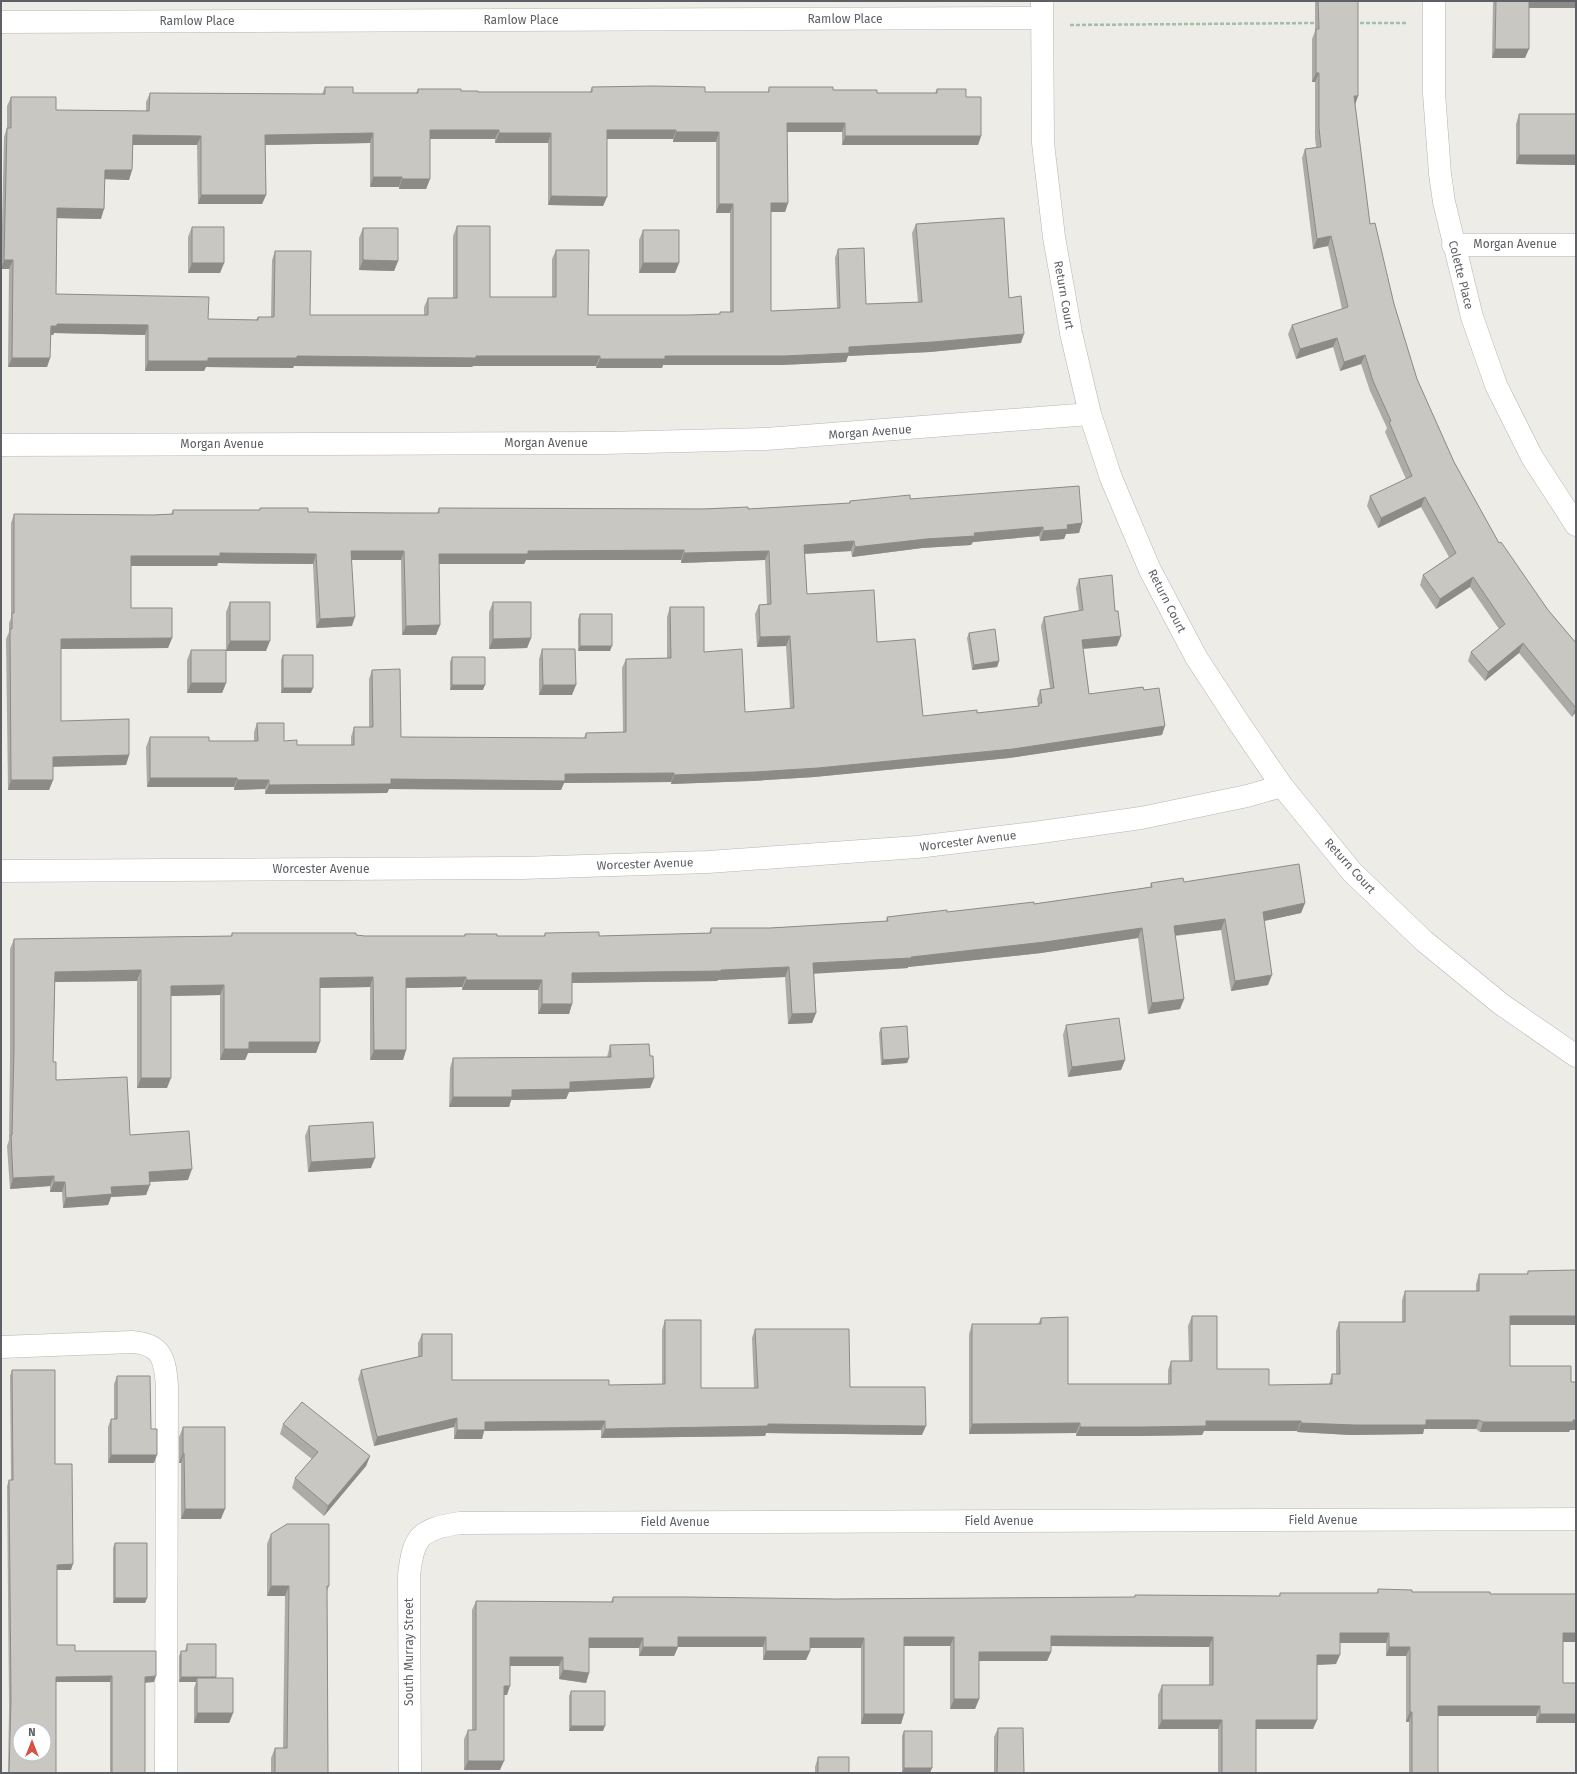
<svg xmlns="http://www.w3.org/2000/svg" width="1577" height="1774" font-family="'Fira Sans',sans-serif">
	<rect width="100%" height="100%" fill="#eeece6"/>
	<g fill="none" stroke-linecap="round" stroke-linejoin="round">
		<defs>
			<path id="minor" d="M1042,1l1,142 11,94 17,96 19,81 21,64 39,92 46,87 43,66 43,63 70,86 72,69 77,63 75,52
				M1434,1v92l6,81 4,28 28,115 24,68 36,72 44,68
				M1,22l1040,-4
				M1453,245h123
				M1,445l604,-2 161,-4 324,-25
				M1,871l521,-3 186,-6 209,-15 117,-14 107,-15 106,-22 35,-10
				M1,1347l131,-5c30,2 33,17 35,44l-1,387
				M410,1773l-1,-197c4,-40 11,-47 51,-53l1116,-4"/>
		</defs>
		<use href="#minor" stroke="#b3b5b9" stroke-width="23"/>
		<path stroke="#9ec1a8" stroke-width="2.5" stroke-dasharray="4 2" stroke-linecap="butt" d="M1354,23h53
			M1070,25l247,-2"/>
		<use href="#minor" stroke="#fff" stroke-width="22"/>
	</g>
	<path fill="#adaba7" fill-rule="evenodd" d="M1315,1h43v95l-3,8 15,120 24,80 23,75 37,83 45,81 49,67 28,33v72l-2,-1 -2,3 -53,-64 -34,28 -17,-20 3,-9 28,-23 -29,-42 -34,22 -16,-24 3,-10 26,-18 -28,-50 -43,21 -11,-22 3,-10 36,-17 -21,-47 2,-4 -17,-37 -9,-27 -21,7 -7,-24 -37,12 -8,-25 4,-9 50,-16 -14,-63 -15,3 -11,-91 3,-9 11,-2 -1,-9v-56h-3v-43l3,-8z
		M1493,1h83v7h-47l-4,50h-33z
		M325,87l28,6h63l2,-4 43,2 17,1h112l2,-5 113,5h63l1,-5 64,3 44,3h58l2,-4 29,8 15,39 -3,9h-136v-13h-55l1,71 -3,9h-14v99l66,-3 -2,-50 3,-9 28,55 52,-2 -6,-69 4,-9 93,74 12,45 -91,9 -82,4 -2,6 -65,3h-118l-1,3h-66v-2h-123l-1,1 -178,-1 -1,2 -87,-1 -2,4h-59v-36l-91,-2 -1,2h-3v23l-3,9h-39l1,-98h-8l3,-132 3,-9v-22l4,-9 45,13 90,1v-9l4,-9 172,1zM430,139h65v4h53v62l55,1 4,-9v-58h66v3h43v71h14v99h-10v2l-30,1h-102l-32,-65 -4,9v38h-62l-33,-71 -4,10v62h-25l-4,9v8h-114l-35,-64 -3,9 -1,57h-13l-2,3 -48,-1 -152,-25 1,-76 44,1 4,-40 24,1 3,-10 1,-25h64l1,59h64l4,-9 -1,-50 105,-2v44h29v2h27l4,-10z
		M1519,114h57v51l-60,-1v-40z
		M192,227l32,36 -4,10h-32v-36z
		M363,228l35,33 -4,10 -35,-1v-32z
		M643,230l36,33 -4,10h-36v-33z
		M910,499l172,24 -3,10 -13,1 -2,5 -24,2 -1,-5 -66,6 -2,3 -49,3 -70,9 -1,-6 -46,3 2,40 70,48 46,74 54,-3 61,-7 -1,-7 3,-9 10,-2 -9,-62 3,-9 35,-6 -3,-23 3,-9 38,67 -34,3 6,45 55,-4 18,45 -153,23 -195,19 -62,4 -81,3v-2l-107,1 -3,7 -172,-1 -2,4 -122,1v-5l-31,1v-3h-87l-1,-40 4,-10 59,4h45v-9l3,-9 27,18 13,4h54v-8l3,-10h15v-48l3,-9 29,67 183,1 2,-5 37,-1 -1,-64 4,-9 41,-1v-41l3,-10 34,45 41,60 45,-3 -4,-63 -29,1 -2,-33 4,-9 8,-1 -2,-44 -84,3v-3h-155l-2,4h-85l1,61 -4,10h-34l-1,-75h-49v66l-36,2 -3,-64 -95,-1 -1,3h-86v42l41,30 -4,10 -107,1v72l68,34 -3,10 -73,1v14l-4,10h-41l-2,-151 3,-7v-9l2,-5v-95l3,-9 139,1 18,-1 2,-4h87v-2l48,4 129,1 2,-5 309,1 101,-6 1,-2z
		M230,602l36,49h-40v-39z
		M493,602l38,36 -4,10 -38,1v-37z
		M580,614l30,37h-32v-32z
		M969,633l30,28 -2,6 -25,3 -5,-32z
		M542,649l30,46h-33v-36z
		M191,650l35,33 -4,10h-35v-33z
		M283,655l28,38h-30v-33z
		M452,657l31,33h-33v-28z
		M1184,882l121,21 -4,10 -37,8 4,64 -37,6 -10,-61 -46,6 9,63 -4,10 -32,5 -10,-76 -97,15 -133,14v1l-94,5 2,40 -4,10 -24,1 -3,-47 -67,3 -1,1 -145,2v21l-3,10h-31v-24h-76v-3l-56,1v62l-3,10h-33v-73l-50,1v54l-4,11h-68l-3,7h-25v-65l-49,1 -4,92h-30v-107l-82,1 -2,80 3,18 132,100 -38,2 -4,13 -35,2 -3,8 -45,3 -1,-16h-12v-6l-40,3 -3,-43 2,-6 1,-81v-110l4,-10 217,-3 1,-3 133,3h99l1,-2 32,2h47l1,-3 54,3 110,-3 2,-5h59l116,-7 1,-4 60,-5 87,-8 116,-17 1,-4z
		M1066,1025l59,35 -4,10 -53,7 -5,-42z
		M881,1028l28,30 -2,5 -26,2 -2,-32z
		M610,1045l40,11 4,22 -4,10 -81,4 -3,7 -55,1 -2,7h-60l1,-39 3,-10 154,-1z
		M309,1126l62,42 -63,4 -3,-36z
		M1528,1271l48,54h-66v41l60,64 -1,2h-89l-4,-3h-52l-1,5 -72,1 -54,-3v-1h-93l-2,4 -62,1h-64v-3l-107,1v-100l3,-10h66l3,-6 27,66h100v-14l3,-9h18l-1,-35 4,-10 25,53 52,16 60,-1 3,-10h4v-43l3,-9h63v-22l3,-9h71v-7l3,-10h48z
		M665,1320l36,68h53l-2,-50 3,-9 95,58 72,48 -156,-2 -1,3 -164,2v-8l-117,1 -2,8h-28v-12l-80,19 -16,-67 3,-9 57,-13v-14l4,-9 30,46 157,5 53,-1v-54z
		M12,1370l43,94 16,106h-14v75l18,6 79,31h-9v91h-35v-91h-54v91h-48l1,-67 -2,-220 2,-6h2l-1,-104z
		M117,1376l34,53 3,34h-46v-36l3,-8h3v-35z
		M283,1424l87,32 -4,10 -42,50 -32,-28 3,-10 17,-19 -32,-25z
		M183,1427l38,92h-40v-56h-2v-26z
		M271,1534l58,52 -2,5 1,182h-57v-15l4,-10h8l2,-152h-18v-52z
		M115,1543l32,55 -2,5h-32v-55z
		M1378,1589l34,3 78,2 86,48h-13v41l13,40h-40v-7h-98v57h-29v-51h-3v-66h-20v-13h-46l-4,21 -19,1v55l-4,9h-57v44h-38v-44h-60v-34l4,-10h47v-38l-158,-1v6l-4,9h-68v38l-4,10h-25v-63h-46v68l-3,10h-40v-76h-51v3l-4,9h-43v-13h-85l-4,9h-35v-8h-50v25l-3,10 -27,-4v-13h-49l-3,29h-3l-4,75h-36v-31l4,-9h4v-120l4,-9 135,1 2,-5 223,2 298,-2 1,-2 144,1 1,-3h97z
		M187,1644l29,34 17,35 -4,10h-35v-35l2,-6h-17v-26l2,-5h4z
		M571,1691l32,40h-34v-35z
		M998,1728l26,45h-30v-36z
		M904,1731l26,42h-28v-37z
		M818,1757l31,16h-34v-6z"/>
	<path fill="#8d8b88" d="M1528,1h48v7h-51z
		M1495,49h34l-4,9h-33z
		M1316,73h3l-4,9h-3z
		M1354,96h4l-3,9z
		M787,123h58l-3,9h-58z
		M430,130h69l-4,9h-69z
		M607,130h69l-3,9h-70z
		M676,132h43l-3,10h-43z
		M373,133l-3,10 -108,2 3,-10z
		M499,133h52l-3,10h-53z
		M133,135l68,1 -4,9h-68z
		M845,136h136l-3,9h-136z
		M1519,155h57v10l-60,-1z
		M105,170h27l-3,10 -28,-1z
		M373,177h29l-3,10h-29z
		M402,179h28l-4,10h-27z
		M201,195h65l-4,9h-64z
		M551,196l56,1 -4,9 -55,-1z
		M771,203h17l-3,9h-17z
		M719,204h14l-3,9h-14z
		M57,208l47,1 -3,10 -48,-1z
		M1331,236l-3,10 -15,3 4,-10z
		M4,260h9l-4,9h-8z
		M363,260l35,1 -4,10 -35,-1z
		M192,263h32l-4,10h-32z
		M643,263h36l-4,10h-36z
		M57,324l91,1 -3,10 -91,-2 -1,2h-6l4,-9z
		M1024,334l-3,9 -91,9 -82,4 -2,6 -65,3h-118l-1,3h-66l4,-9 65,-3z
		M1337,338l-4,9 -37,12 4,-10z
		M1365,355l-4,9 -21,7 4,-9z
		M297,356h303l-4,10h-123l-1,1 -178,-1 -1,2 -87,-1 -2,4h-59l3,-10 60,-3z
		M12,358h38l-3,9h-39z
		M1425,497l-4,10 -43,21 3,-10z
		M1082,523l-3,10 -13,1 -2,5 -24,2 3,-10 24,-6z
		M1043,527l-4,9 -66,6 -2,3 -49,3 -70,9 3,-10 119,-14z
		M854,541l-3,10 -50,3 3,-9z
		M684,550l-3,10h-155l-2,4h-88l3,-10 89,-3z
		M351,551h53l-3,9h-53z
		M769,551l-4,9 -84,3 3,-10z
		M220,553l96,1 -3,10 -95,-1 -1,3h-90l4,-10z
		M1473,577l-3,10 -34,22 4,-10z
		M355,617l-3,9 -36,2 4,-9z
		M440,625l-4,10h-34l4,-9z
		M790,636l-4,10 -29,1 3,-10z
		M1121,636l-4,10 -39,3 4,-9z
		M172,638l-4,10 -111,1 4,-10z
		M531,638l-4,10 -38,1 4,-10z
		M230,641h40l-4,10h-40z
		M1523,643l-4,10 -34,28 3,-9z
		M580,646h32l-2,5h-32z
		M999,661l-2,6 -25,3 2,-5z
		M191,683h35l-4,10h-35z
		M452,685h33l-2,5h-33z
		M543,685h33l-4,10h-33z
		M283,688h30l-2,5h-30z
		M1576,706v4l-2,4 -2,3z
		M1165,726l-3,9 -153,23 -195,19 -62,4 -81,3 3,-9z
		M129,755l-3,10 -77,2 4,-10z
		M674,773l-3,9 -107,1 -3,7 -172,-1 -2,4 -122,1 4,-9 122,-6 174,-5z
		M150,778h87l-3,9h-87z
		M11,780h42l-4,10h-41z
		M237,780h32l-4,9 -31,1z
		M1305,903l-4,10 -42,9 4,-10z
		M1225,919l-4,11 -51,6 4,-10z
		M1142,928l-4,10 -97,15 -133,14v1l-98,6 3,-11 98,-6z
		M789,967l-4,10 -67,3 -1,1 -148,2 3,-10 149,-3z
		M141,970l-4,11 -86,1 4,-10z
		M1272,975l-4,10 -37,6 4,-10z
		M373,977l-3,10 -54,1 4,-10z
		M466,977l-4,10 -60,1 4,-10z
		M466,980h76l-4,10h-76z
		M224,985l-4,10 -52,1 3,-10z
		M1184,999l-4,10 -32,5 4,-11z
		M542,1004h30l-3,10h-31z
		M816,1013l-4,10 -24,1 4,-10z
		M249,1042h71l-4,11h-68l-3,7h-25l4,-11z
		M374,1050h32l-3,10h-33z
		M909,1058l-2,5 -26,2 2,-5z
		M1125,1060l-4,10 -53,7 4,-10z
		M141,1078h30l-4,10h-30z
		M654,1078l-4,10 -81,4 -3,7 -55,1 -2,7h-60l4,-10 59,-7 58,-8z
		M375,1158l-4,10 -63,4 3,-10z
		M192,1169l-4,11 -43,2 4,-10z
		M54,1176l-4,10 -40,3 3,-11z
		M54,1182h11l-3,10h-12z
		M150,1185l-4,10 -35,2 -3,8 -45,3 3,-10 45,-11z
		M1510,1316h66v9h-69z
		M457,1418l-3,9 -80,19 3,-9z
		M1426,1420h53l-3,9h-52l-1,5 -72,1 -54,-3 4,-9z
		M1573,1420h3v10h-6l-1,2h-89l3,-10z
		M605,1421l-4,9 -117,1 -2,8h-28l3,-9 28,-8z
		M1206,1421h95l-4,10h-93l-2,4 -62,1h-64l4,-9z
		M1080,1423l-4,10 -107,1 3,-10z
		M768,1424l158,2 -4,9 -156,-2 -1,3 -164,2 4,-9z
		M183,1453h1l-3,10h-2z
		M111,1455h46l-3,8h-46z
		M370,1456l-4,10 -42,50 4,-10z
		M185,1509h40l-4,10h-40z
		M73,1564l-2,6h-16l2,-5z
		M271,1586h18l-4,10h-18z
		M115,1598h32l-2,5h-32z
		M1340,1633h49l-3,10h-50z
		M1563,1633h13v9h-17z
		M1051,1636l162,1 -4,10 -162,-1z
		M678,1637h88l-3,10h-89z
		M904,1637h50l-4,9h-49z
		M589,1638h54l-4,10h-53z
		M810,1638h54l-3,10h-55z
		M643,1647h35l-4,9h-35z
		M1389,1647h21l-4,9h-20z
		M766,1651h44l-4,9h-43z
		M979,1652h72l-4,9h-72z
		M1317,1655h23l-4,9 -23,1z
		M510,1657h53l-4,9h-52z
		M563,1670l26,3 -3,10 -27,-4z
		M112,1676l-2,6h-56l2,-5z
		M156,1676l-2,6 -11,1 2,-6z
		M181,1677h35l-2,5 -17,-4 -1,4h-17z
		M504,1686h6l-3,9h-7z
		M954,1699h25l-4,10h-25z
		M1438,1706h102l-4,10h-102z
		M1410,1712h2l-3,10h-3z
		M197,1713h36l-4,10h-35z
		M864,1714h40l-3,10h-40z
		M1540,1714h36v9h-40z
		M1162,1720h60l-4,9h-60z
		M1256,1720h61l-4,9h-60z
		M571,1726h34l-2,5h-34z
		M468,1761h36l-4,9h-36z
		M904,1768h28l-2,5h-28z"/>
	<path fill="#c9c7c2" stroke="#8d8b88" fill-rule="evenodd" d="M1318,1h40v95h-4l16,128 5,-1 19,81 23,75 37,83 45,81 2,-1 47,68 28,33v63l-1,1 -52,-64 -35,29 -17,-20 34,-28 -32,-47 -33,22 -17,-24 33,-22 -31,-56 -44,21 -11,-22 42,-20 -23,-54 2,-1 -18,-40 -8,-26 -21,7 -7,-24 -37,11 -8,-24 56,-18 -17,-71 -14,3 -12,-90 16,-2 -2,-19v-55h-3v-44h3z
		M1496,1h33v48h-34z
		M653,86l52,1v5h64v-5h64v3h44v3h60v-4h29v8h15v39h-136v-13h-58l1,80h-17v108l69,-3 -2,-59 26,-1 2,56 56,-2 -6,-78 88,-6 5,80 12,-2 3,38 -91,8 -84,5v6l-65,3h-119v3h-65v-3h-124v2l-179,-2v2h-89v3h-60v-36l-91,-1v2h-6l-1,32h-38l1,-98h-9l3,-132h4v-31h45v13l93,1 1,-18 175,1v-7h28v6h65v-4h43v2h17v1h114v-5zM430,130h69v3h52v63l56,1v-67h69v2h43v72h14v108h-13v2l-30,1h-102l1,-65h-33v47h-66v-71h-33v72h-29v17h-118l1,-64h-36l-1,66h-16v3l-50,-1 1,-22 -153,-3 1,-86 47,1 1,-39h27l1,-35 68,1v59h65l-1,-60 108,-2v44h29v2h28z
		M1519,114h57v41h-57z
		M192,227h32v36h-32z
		M363,228h35v33l-35,-1z
		M643,230h36v33h-36z
		M1079,486l3,37 -15,2 1,4 -25,2v-4l-69,6 1,3 -49,3 -71,8 -1,-6 -50,4 3,49 67,-4 3,52 38,-3 8,77 54,-6v3l62,-7v-3h3l-2,-13 14,-2 -10,-71 39,-7 -4,-31 33,-4 3,36h3l3,25 -39,4 7,54 54,-7 1,3 15,-2 6,38 -152,23 -195,19 -63,4 -81,3v-2l-109,1v7l-174,-2v5l-122,1v-5h-32v-2h-87v-41h59v4h49l-1,-18h27v18l13,-1v5h57v-18h19l-1,-57 28,-1 1,68 185,1v-5l40,-1v-73l45,-1 -1,-51h34v45l38,-3 3,63 49,-4 -4,-72 -30,1 -1,-32 12,-1 -2,-53 -85,2v-3l-156,1v3h-89l1,71 -34,1 -2,-75h-53l4,66 -35,2 -4,-65 -96,-1v3h-89v52h41v30l-111,1v82l68,-2v36l-76,2v23h-42l-1,-151h2v-16h2v-99l139,1 20,-1v-4h87v-2h48v4l83,1h48v-5l264,1 45,-2v2l102,-6v-2l60,-6v4z
		M230,602h40v39h-40z
		M493,602h38v36l-38,1z
		M580,614h32v32h-32z
		M995,629l4,32 -25,4 -5,-32z
		M542,649h33l1,36h-33z
		M191,650h35v33h-35z
		M283,655h30v33h-30z
		M452,657h33v28h-33z
		M1299,864l6,39 -42,9 9,63 -37,6 -10,-62 -51,7 10,73 -32,4 -10,-75 -97,14 -134,15 1,1 -99,5 3,50 -24,1 -3,-47 -68,3v1l-149,2v31h-30v-24h-76v-3l-60,1v72h-32l-1,-73 -53,1v64h-71v7h-25v-64l-53,1v92h-30v-108l-86,2 -2,90h3v18l71,-3 3,58 59,-4 3,38 -43,3 1,13 -39,2 1,7 -46,4 -1,-16h-11v-6l-41,2 -2,-43h1l2,-87v-109l218,-3v-3h124v2l9,1h100v-2h32v2h48v-3l54,-1v4l112,-3v-5h59l118,-7 -1,-4 60,-7v2l87,-10v2l118,-17 -1,-4 32,-5 1,4z
		M1119,1018l6,42 -53,7 -6,-42z
		M907,1026l2,32 -26,2 -2,-32z
		M649,1044l1,12h3l1,22 -84,4v7l-58,1v7h-59v-39l158,-1 -1,-12z
		M373,1122l2,36 -64,4 -2,-36z
		M1576,1270v46h-66v50h61v16h5v38h-3v2h-90l-4,-2h-53v5h-71l-54,-2v-2h-95v5l-63,1h-63v-4l-108,1v-100h69v-6l27,-1v67h103v-23h21v-45h25v53h52v16l63,-1v-10h8l-1,-52h66v-31h74v-17h49v-3z
		M665,1320h36v68h57l-3,-59h94l1,58h75l1,39 -158,-2v2l-163,3v-8l-120,1v8h-28v-12l-80,19 -16,-67 61,-14v-22h30v46h157v5l56,-1z
		M12,1370h43v94h17l1,100 -16,1v80h18v6h81v25l-11,1v96h-33v-97l-56,1v96h-47l2,-73 -2,-220h4zM20,1730h24v24h-24z
		M117,1376h33l1,53h6v26h-46v-36h6z
		M302,1402l68,54 -42,50 -33,-28 23,-26 -35,-28z
		M183,1427h42v82h-40l-1,-56h-1z
		M287,1524h42v62h-2l1,187h-53v-25h12l2,-162h-18v-52z
		M115,1543h32v55h-32z
		M1378,1589l34,1v2h78v2h86v39h-13v50h13v31h-36v-8h-102v67h-26v-61h-2v-65h-21v-14h-49v22h-23v65h-61v53h-34v-53h-60v-35h51v-48l-162,-1v16h-72v47h-25v-62h-50v77h-40v-76h-54v13h-44v-14h-88v10h-35v-9h-54v35l-26,-3v-13h-53v29h-6v75h-36v-31h8v-129l137,1v-5h74l149,2 299,-2v-2l145,1v-3h98z
		M187,1644h29v33h-35v-26h6z
		M197,1678h36v35h-36z
		M571,1691h34v35h-34z
		M998,1728h25l1,45h-27z
		M904,1731h28v37h-28z
		M818,1757h31v16h-31z"/>
	<g text-anchor="middle" stroke-width="3.5" stroke-linejoin="round" paint-order="stroke">
		<g font-size="12" fill="#5d6064" stroke="#fff">
			<text x="845" y="23">Ramlow Place</text>
			<text x="521" y="24">Ramlow Place</text>
			<text x="197" y="25">Ramlow Place</text>
			<text x="1515" y="248">Morgan Avenue</text>
			<text transform="translate(1461 275) rotate(76)" y="4">Colette Place</text>
			<text transform="translate(1064 295) rotate(80)" y="4">Return Court</text>
			<text transform="translate(870 432) rotate(-4)" y="4">Morgan Avenue</text>
			<text x="546" y="447">Morgan Avenue</text>
			<text x="222" y="448">Morgan Avenue</text>
			<text transform="translate(1167 601) rotate(63)" y="4">Return Court</text>
			<text transform="translate(968 841) rotate(-7)" y="4">Worcester Avenue</text>
			<text transform="translate(645 864) rotate(-2)" y="4">Worcester Avenue</text>
			<text transform="translate(1350 866) rotate(48)" y="4">Return Court</text>
			<text x="321" y="873">Worcester Avenue</text>
			<text x="1323" y="1524">Field Avenue</text>
			<text x="999" y="1525">Field Avenue</text>
			<text x="675" y="1526">Field Avenue</text>
			<text transform="translate(409 1652) rotate(-90)" y="4">South Murray Street</text>
		</g>
	</g>
	<rect width="1577" height="1774" fill="none" stroke="#5d6064" stroke-width="4"/>
	<g transform="translate(32 1742)"><circle r="19" fill="#ffffff" stroke="#bebfc1"/>
	<path d="M0-3L7 15L0 10L-7 15Z" fill="#d55244"/>
	<text y="-6" font-size="11" font-weight="bold" text-anchor="middle" fill="#5d6064">N</text>
	</g>
</svg>
